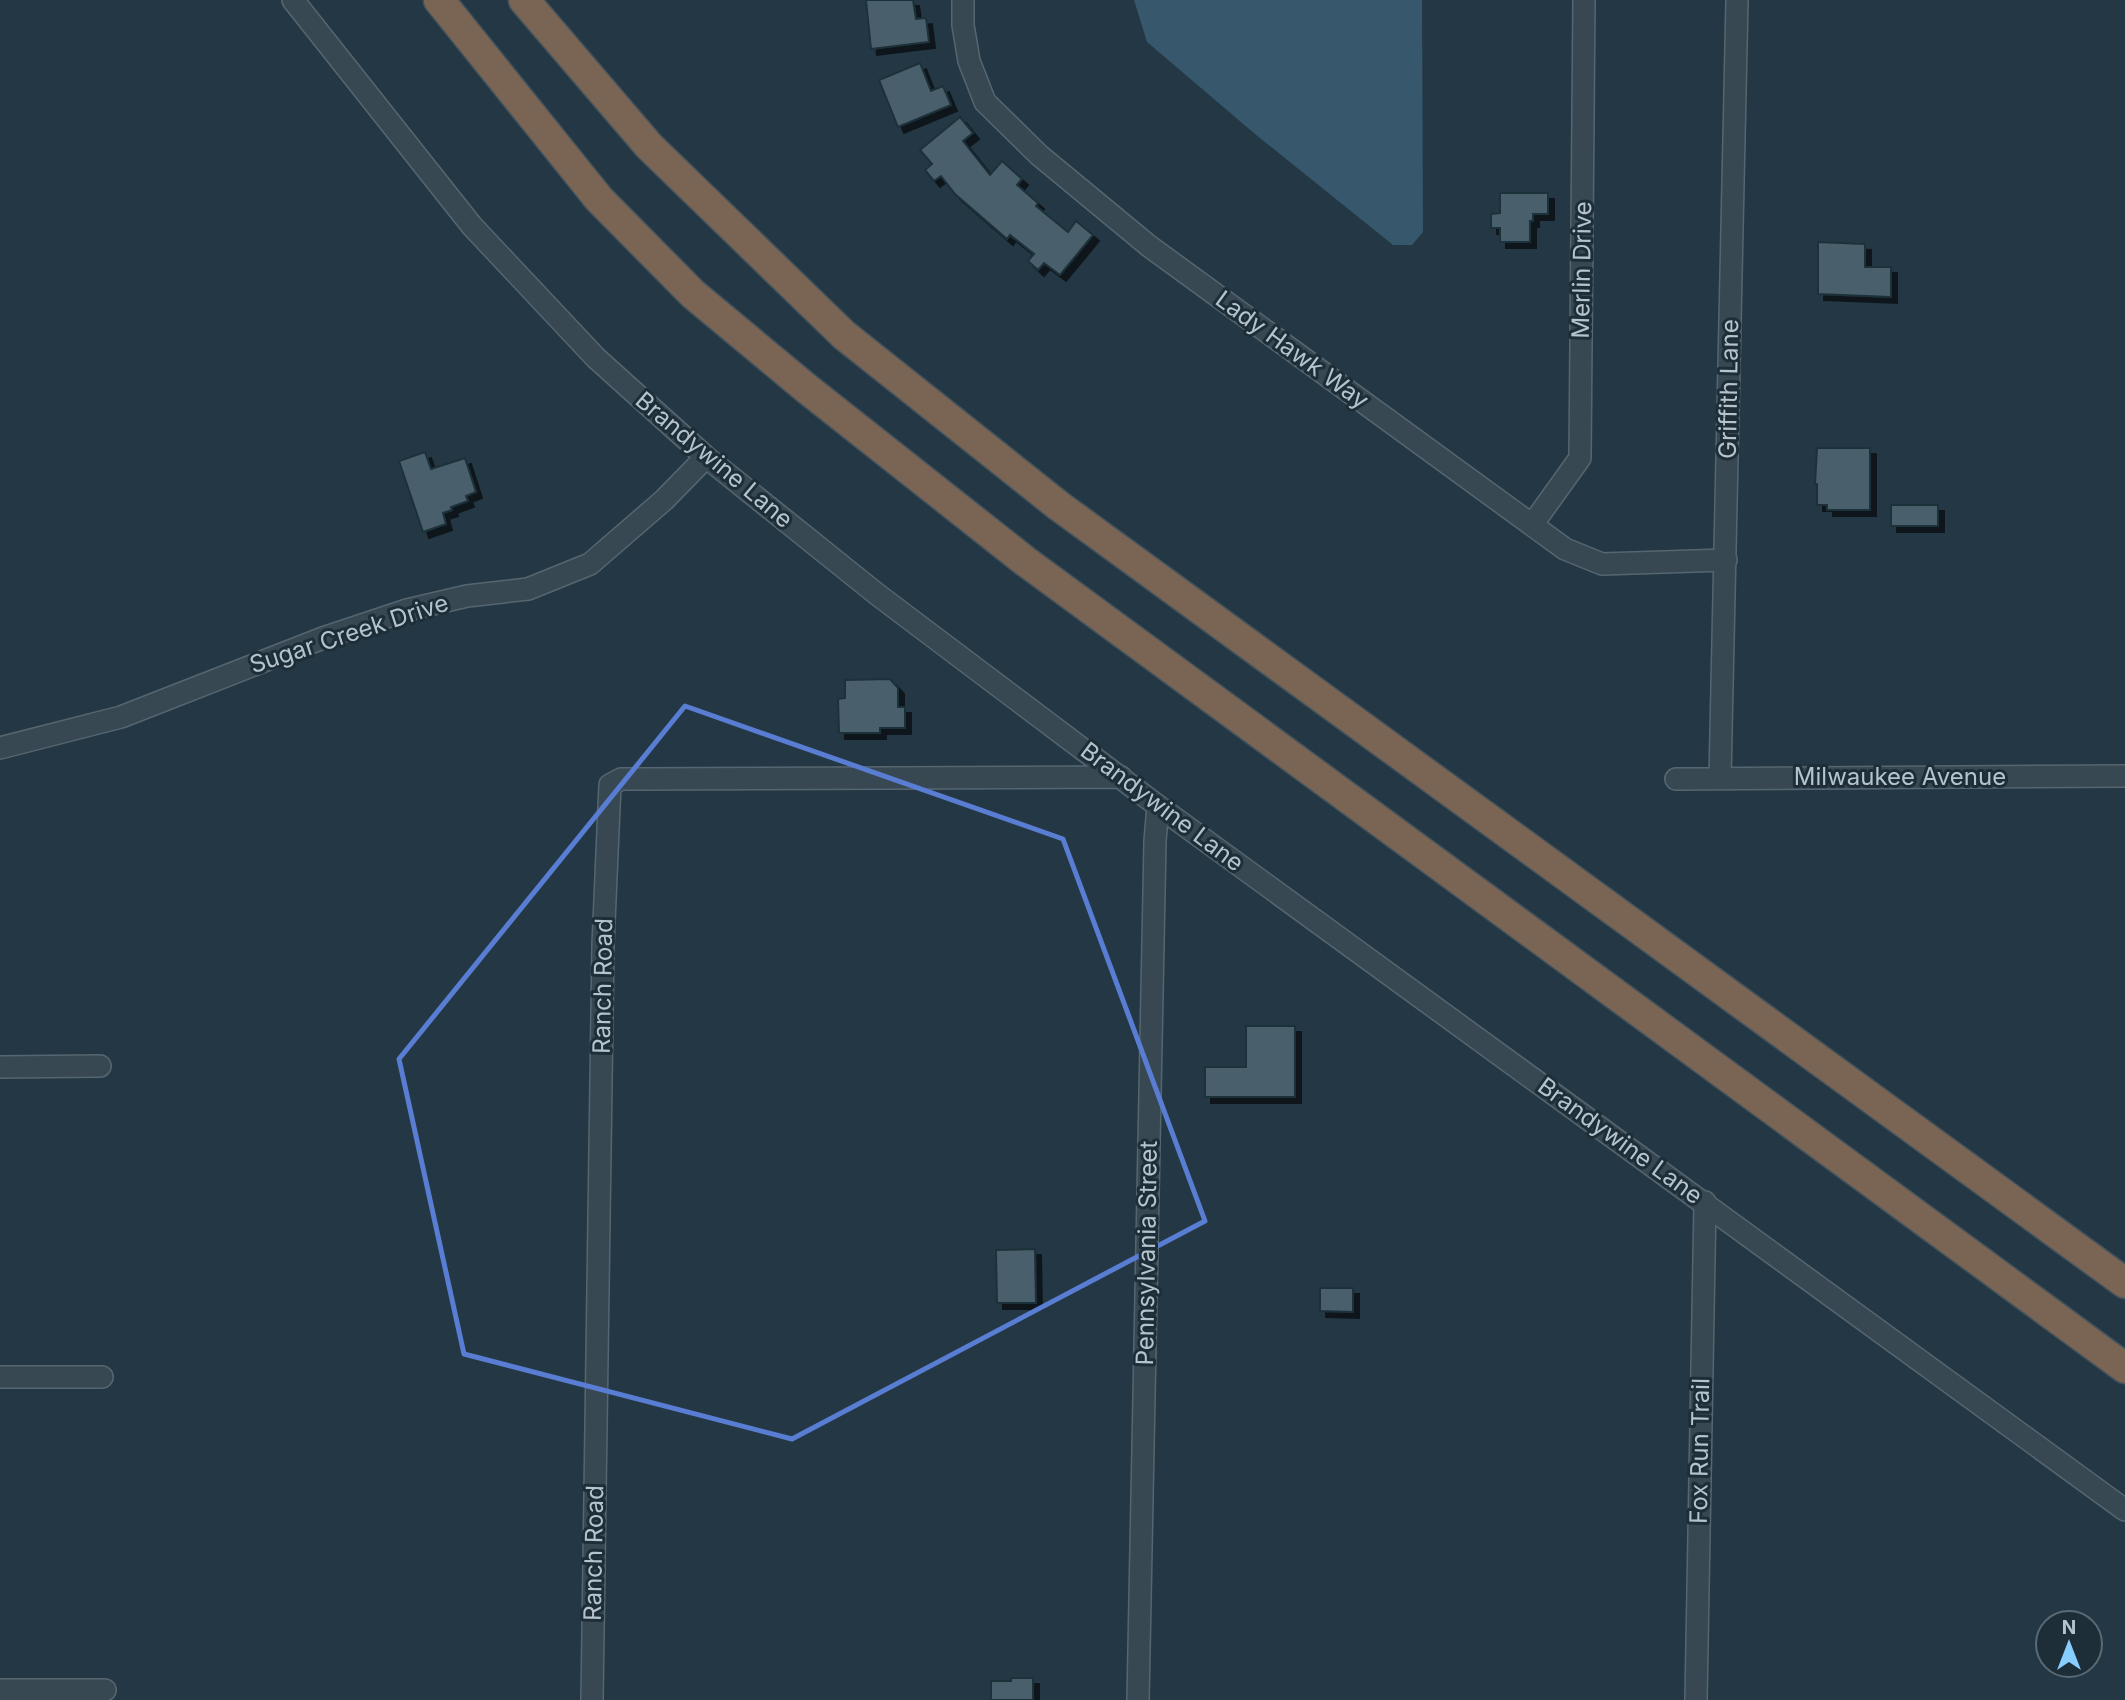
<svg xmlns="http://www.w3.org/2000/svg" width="2125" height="1700" font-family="Inter,sans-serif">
	<defs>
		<filter id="shadow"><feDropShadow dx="6" dy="6" stdDeviation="0" flood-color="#0009"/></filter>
	</defs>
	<rect width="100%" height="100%" fill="#233844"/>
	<path fill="#36576c" d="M1134,0h288l1,232 -11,13h-19l-138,-111 -108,-92z"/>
	<path fill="#49606c" stroke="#1f303a" stroke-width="2" filter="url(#shadow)" d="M866,0h47l3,19 10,-1 3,24 -58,7z
		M920,63l11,28 12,-5 8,19 -53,22 -19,-47z
		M960,117l13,16 -10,8 27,34 12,-14 20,18 -5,6 21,18 -2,3 32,26 8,-11 17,14 -33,40 -16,-12 -6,7 -10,-9 6,-7 -24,-19 -3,4 -52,-45 -14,-18 -7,5 -9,-11 7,-6 -12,-14z
		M1500,193h48v21h-15v7h-3v21h-30v-14h-9v-14l9,-1z
		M1818,242l47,2v23h26v30l-73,-3z
		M1817,448h53v62h-43v-5h-10v-21h-2z
		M425,452l6,17 34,-11 11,34 -10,4 2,5 -17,6 1,3 -9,3 3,11 -23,8 -24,-71z
		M1891,505h47v21h-47z
		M890,679l8,9v19h7v21h-25v5h-41l-1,-34 7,-1v-18z
		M1246,1026h49v71h-90v-30h41z
		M1035,1249l1,54h-39l-1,-53z
		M1320,1288h33v24l-33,-1z
		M1011,1678h22v22h-42v-19h20z"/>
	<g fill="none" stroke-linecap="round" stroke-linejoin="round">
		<defs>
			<path id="minor" d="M293,0l179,226 124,132 110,99 172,138 280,211 967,704
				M963,0v25l6,36 16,41 54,53 110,91 416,303 37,15 124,-4
				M1532,525l48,-67 4,-458
				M0,748l121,-31 202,-79 84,-28 60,-14 61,-7 62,-25 74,-64 42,-43
				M1720,778l17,-778
				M1676,779l449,-3
				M0,1067l100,-1
				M0,1377h102
				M0,1690h105
				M592,1700l11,-755 7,-160 11,-6h9l491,-2
				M1138,1700l17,-859 3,-35
				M1696,1700l9,-498"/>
			<path id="highway" d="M439,0l160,199 94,95 113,94 219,173 1100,807
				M524,0l125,146 195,189 215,171 1066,777"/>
		</defs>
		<use href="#minor" stroke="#566670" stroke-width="24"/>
		<use href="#highway" stroke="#43535d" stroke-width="33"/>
		<use href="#minor" stroke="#384853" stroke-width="21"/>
		<use href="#highway" stroke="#7a6454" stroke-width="30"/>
	</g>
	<path fill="none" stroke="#5a7dd4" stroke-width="5" stroke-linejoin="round" d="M685,706l378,133 142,382 -413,218 -328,-85 -65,-295z"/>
	<g text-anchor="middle" stroke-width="6" stroke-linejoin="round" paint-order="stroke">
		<g font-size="24" fill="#b5c3cd" stroke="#1d2e38">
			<text transform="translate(1582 270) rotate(-89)" y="8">Merlin Drive</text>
			<text transform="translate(1292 350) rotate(36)" y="8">Lady Hawk Way</text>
			<text transform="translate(1729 389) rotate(-89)" y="8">Griffith Lane</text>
			<text transform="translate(714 460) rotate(40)" y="8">Brandywine Lane</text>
			<text transform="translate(349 634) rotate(-18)" y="8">Sugar Creek Drive</text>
			<text x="1900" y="785">Milwaukee Avenue</text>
			<text transform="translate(1162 807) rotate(37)" y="8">Brandywine Lane</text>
			<text transform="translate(603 986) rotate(-89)" y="8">Ranch Road</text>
			<text transform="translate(1620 1141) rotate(36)" y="8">Brandywine Lane</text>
			<text transform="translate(1147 1253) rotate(-89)" y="8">Pennsylvania Street</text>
			<text transform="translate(1700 1451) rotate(-89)" y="8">Fox Run Trail</text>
			<text transform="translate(594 1553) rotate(-89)" y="8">Ranch Road</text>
		</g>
	</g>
	<g transform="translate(2069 1644)"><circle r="33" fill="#1d2e38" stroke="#5a6a74" stroke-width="2"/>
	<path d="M0-5L12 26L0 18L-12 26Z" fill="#88cdff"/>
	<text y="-10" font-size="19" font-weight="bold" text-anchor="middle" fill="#b5c3cd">N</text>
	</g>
</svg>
